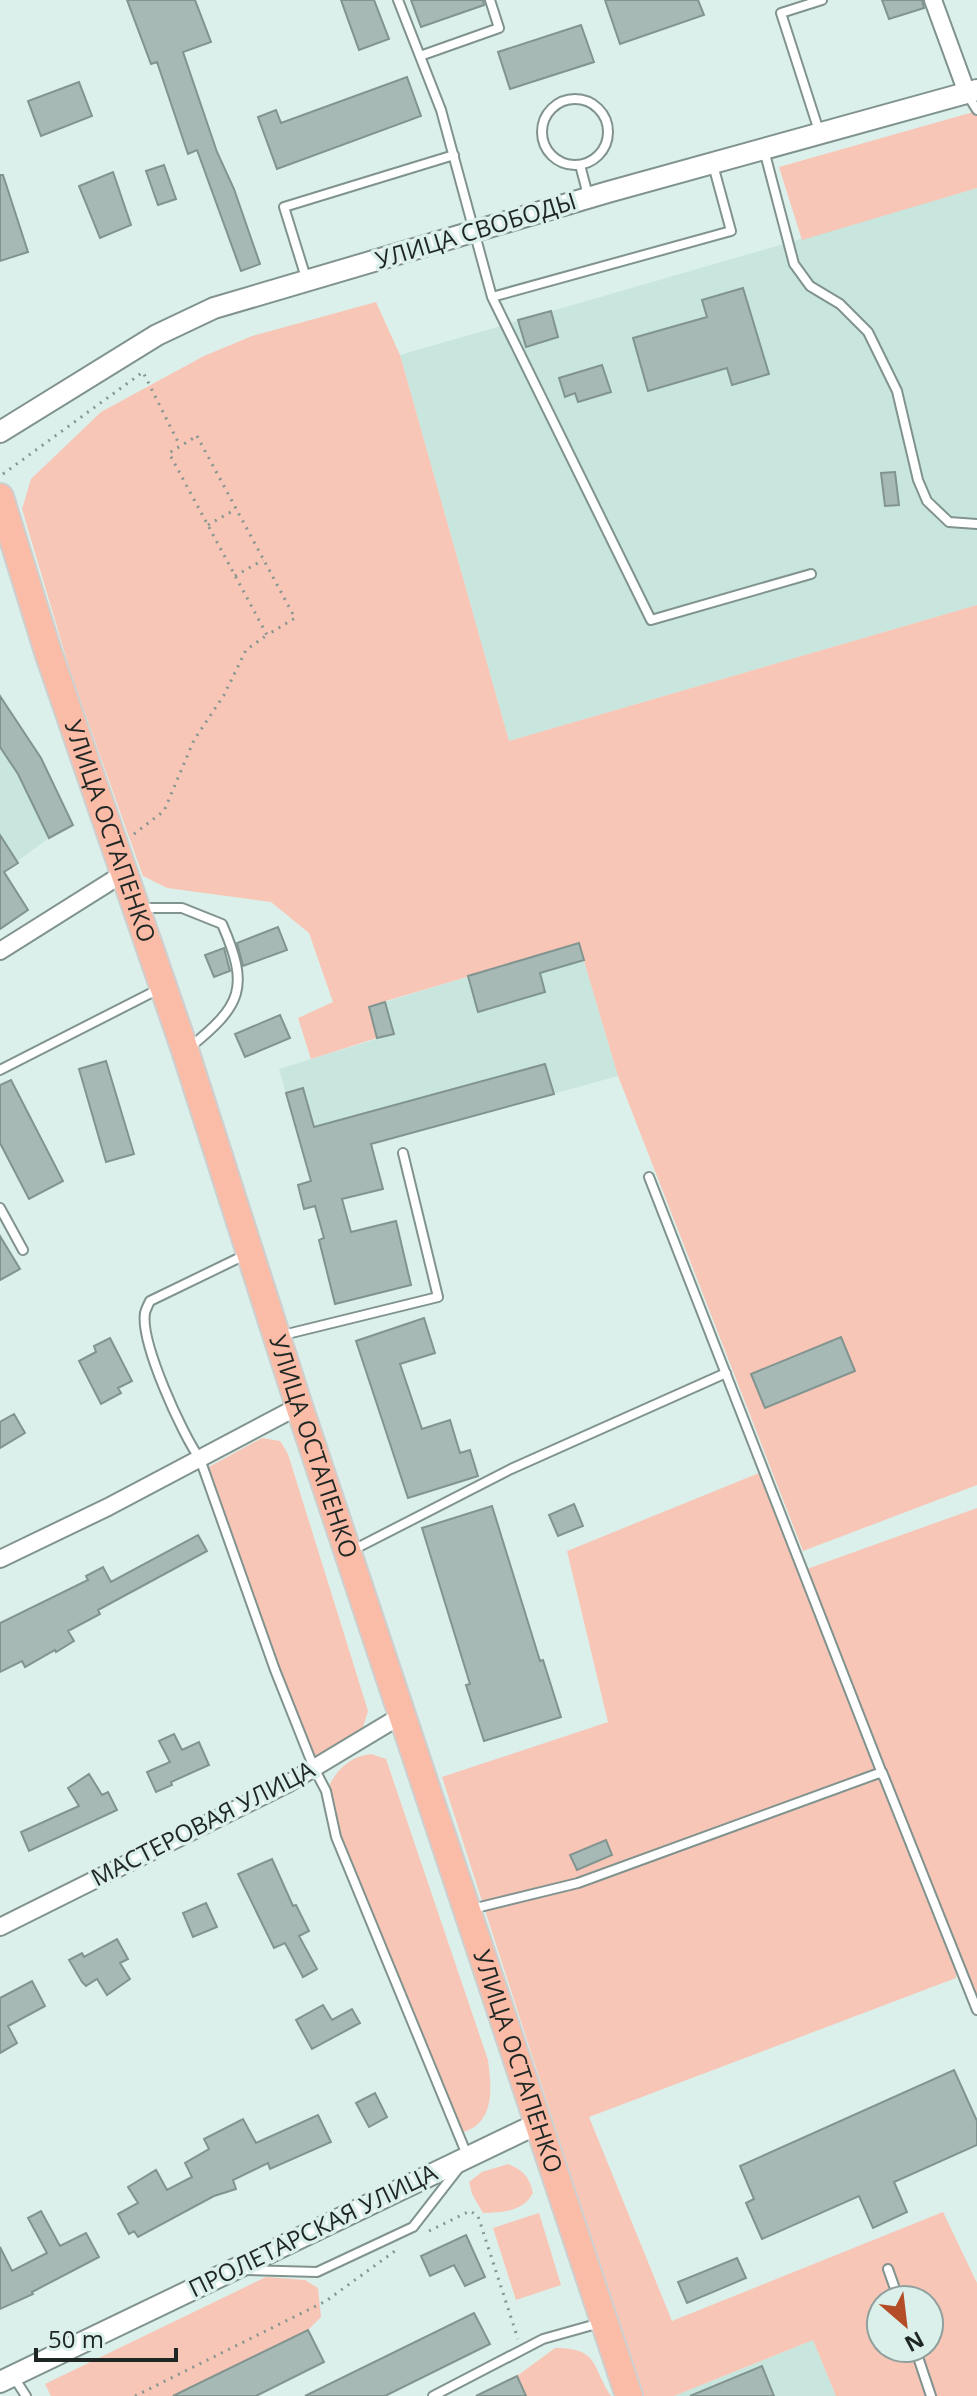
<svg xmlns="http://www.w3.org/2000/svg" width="977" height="2396" font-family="'Open Sans',sans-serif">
	<rect width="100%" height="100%" fill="#dcf0eb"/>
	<path fill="#c8e5de" d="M977,188v417l-468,136 -109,-386z
		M0,747l18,27 31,64 -49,36z
		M579,943l39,133 -312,86 -27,-93 98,-30 -8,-32z
		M813,2340l23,56h-162z"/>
	<path fill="#f7c6b6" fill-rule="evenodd" d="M977,111v77l-175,52 -23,-73z
		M376,302l24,53 109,386 468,-136v880l-174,66 -185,-475 -39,-132 -210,62 8,32 -66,21 -13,-41 35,-16 -24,-69 -38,-31 -104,-14 -24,-12 -72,-202 -49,-165 9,-30 70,-67 103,-56 48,-20z
		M262,1438l18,3 8,13 80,257 -5,16 -49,41 -111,-298z
		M764,1471l40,99 173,-62v502l-21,-49v17l-367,139 83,204 271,-109 34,71v113h-141l-23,-56 -139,56h-32l-200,-619 166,-55 -41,-171zM881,2300h48v48h-48z
		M371,1754l15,5 102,301c4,29 7,65 -28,73l-124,-296 -10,-46c10,-20 22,-34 45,-37z
		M508,2164c16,7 21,12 25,29 -10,19 -30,19 -50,20l-11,-19 -3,-12 13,-10z
		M539,2213l22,72 -45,15 -23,-72z
		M266,2277l39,3 13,8 3,29 -13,13 -135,66h-122l-6,-12z
		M555,2348c44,0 36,17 56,48h-85l-9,-20z"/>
	<path fill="#a6b9b5" stroke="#819490" stroke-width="2" d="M127,0h68l16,42 -28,10 34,100 17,37 26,75 -19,7 -44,-121 -9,4 -31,-92 -6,2z
		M341,0h33l15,39 -30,11z
		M411,0h72l1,5 -63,22z
		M605,0h93l6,15 -84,29z
		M882,0h40l2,8 -35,11z
		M581,25l13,37 -84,27 -12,-37z
		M407,77l14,39 -144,53 -19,-52 18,-7 5,13z
		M79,82l13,34 -51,20 -13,-35z
		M164,165l12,34 -18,6 -12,-34z
		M113,172l18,53 -31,13 -21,-52z
		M0,175h3l25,77 -28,9z
		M743,288l26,86 -37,11 -5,-17 -79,23 -15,-53 74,-21 -5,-17z
		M551,311l7,26 -32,10 -8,-27z
		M602,365l9,27 -33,10 -3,-9 -10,4 -6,-19z
		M895,472l4,33 -14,1 -4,-33z
		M0,696l41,62 32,67 -24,13 -31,-64 -18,-27z
		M0,835l18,28 -14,9 24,38 -28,19z
		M278,927l9,23 -44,16 -6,-23z
		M579,943l5,17 -44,13 5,19 -67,20 -10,-36z
		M224,948l6,23 -16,6 -9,-22z
		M385,1002l9,32 -17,4 -8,-31z
		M280,1015l10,23 -45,19 -10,-23z
		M106,1061l28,93 -28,8 -27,-93z
		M545,1064l9,30 -183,50 12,45 -41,10 9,33 45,-11 15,64 -76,19 -16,-64 5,-2 -9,-32 -11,3 -6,-24 13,-4 -25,-88 17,-5 11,39z
		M11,1080l52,101 -34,18 -29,-56v-58z
		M0,1236l20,33 -20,11z
		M424,1318l11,35 -35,11 22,65 28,-9 10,33 10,-3 8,26 -70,22 -52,-157z
		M841,1337l14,34 -90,37 -14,-34z
		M110,1338l22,43 -14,7 3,5 -20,11 -22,-43 17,-9 -2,-6z
		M14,1414l11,19 -25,15v-26z
		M574,1504l9,22 -25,10 -9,-21z
		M492,1506l48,155 3,-1 18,57 -77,24 -18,-56 4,-1 -48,-156z
		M198,1535l9,16 -109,59 2,4 -32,17 6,10 -18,11 -1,-2 -30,17 -3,-6 -22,11v-49l88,-43 -2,-4 17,-9 8,15z
		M174,1734l8,16 17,-8 10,23 -38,17 1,3 -16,7 -9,-20 23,-10 -11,-21z
		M89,1774l13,21 6,-3 9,18 -88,41 -8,-19 58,-26 -11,-18z
		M606,1840l6,15 -35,15 -7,-15z
		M272,1859l21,47 3,-1 13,26 -10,5 18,33 -14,8 -18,-34 -11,5 -36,-74z
		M206,1903l11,24 -24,10 -10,-24z
		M117,1939l11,20 -8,4 10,16 -23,16 -10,-16 -11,7 -4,-4 -13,-22 13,-7 2,4z
		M32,1981l13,25 -37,20 9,17 -17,10v-55z
		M323,2005l9,15 20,-11 8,14 -48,26 -16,-29z
		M954,2070l23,51v24l-83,37 13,30 -34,16 -14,-32 -97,43 -16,-36 8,-4 -14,-33z
		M375,2093l12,24 -18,10 -13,-24z
		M318,2115l13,27 -61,27 -2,-6 -35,17 3,9 -22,7 -76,41 -4,-6 -5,3 -11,-20 20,-11 -10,-16 28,-17 11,20 25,-13 -7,-14 24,-14 -5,-10 39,-20 13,24z
		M41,2211l19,35 26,-13 13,24 -67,35 1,2 -33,15v-62l12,24 35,-18 -19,-35z
		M466,2235l19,42 -20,9 -11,-21 -24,11 -9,-20z
		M737,2258l9,20 -59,25 -9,-21z
		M474,2313l16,31 -105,52h-80z
		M308,2330l16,32 -68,34h-83z
		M762,2366l12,30h-84z
		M517,2376l9,20h-50z"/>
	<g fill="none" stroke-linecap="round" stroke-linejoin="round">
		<defs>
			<path id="service" d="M398,0l43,110 51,187 239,-66 -18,-66
				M420,56l79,-28 -9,-28
				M967,94l10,16
				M542 132a33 33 0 1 1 66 0a33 33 0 1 1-66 0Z
				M819,131l-38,-118 41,-13
				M764,150l30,114 16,22 30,18 28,28 29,59 21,89 9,21 22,21 28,2
				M580,165l8,30
				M307,281l-23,-74 170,-52
				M492,297l159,323 160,-46
				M141,908h41l40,16c28,64 20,81 -33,124
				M0,1070l159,-81
				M649,1177l234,599
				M0,1208l23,42
				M245,1255l-95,46c-2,4 -4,8 -5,12 -5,29 37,121 55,146l75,211 39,98 12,23 10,46 131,318
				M279,1336l159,-39 -35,-144
				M351,1551l160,-82 215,-96
				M472,1909l106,-26 304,-111 95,238
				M888,2269l11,31
				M246,2270l71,2 96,-45 45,-58
				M915,2348l16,48
				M13,2376l13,20
				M433,2396l110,-57 57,-16"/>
			<path id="minor" d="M933,0l34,93
				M0,951l124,-78
				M0,1559l108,-52 191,-101
				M0,1927l289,-144 113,-68"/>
			<path id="tertiary" d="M0,432l157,-97 57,-27 394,-116 369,-102
				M0,2382l539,-259"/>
			<g id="primary">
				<path id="s1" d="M0,497l48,155 137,398 114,356 330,990"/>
			</g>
		</defs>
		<use href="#service" stroke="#81938f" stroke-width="12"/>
		<use href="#minor" stroke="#81938f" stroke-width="20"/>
		<use href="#tertiary" stroke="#81938f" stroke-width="24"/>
		<use href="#primary" stroke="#cecfcf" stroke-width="30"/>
		<path stroke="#869591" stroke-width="3" stroke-dasharray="2 6" stroke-linecap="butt" d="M197,436l98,182 -28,17 -98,-182z
			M3,474l140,-102 37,74
			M208,525l28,-16
			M235,576l28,-16
			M134,834l30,-23 30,-71 30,-45 22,-45 21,-15
			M429,2231l41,-20 8,5 40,123
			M135,2396l191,-95 69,-50"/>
		<use href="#service" stroke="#fff" stroke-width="8"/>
		<use href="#minor" stroke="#fff" stroke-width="16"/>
		<use href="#tertiary" stroke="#fff" stroke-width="20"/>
		<use href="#primary" stroke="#fbbca7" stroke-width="26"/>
	</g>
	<g text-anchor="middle" stroke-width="7" stroke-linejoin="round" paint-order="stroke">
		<g font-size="24" fill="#1f2725" stroke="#dcf0eb">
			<text transform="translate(476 231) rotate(-17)" y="8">УЛИЦА СВОБОДЫ</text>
			<text dy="8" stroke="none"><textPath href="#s1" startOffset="352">УЛИЦА ОСТАПЕНКО</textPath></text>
			<text dy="8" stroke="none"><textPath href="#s1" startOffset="1000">УЛИЦА ОСТАПЕНКО</textPath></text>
			<text transform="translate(203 1824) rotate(-27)" y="8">МАСТЕРОВАЯ УЛИЦА</text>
			<text dy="8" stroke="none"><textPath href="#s1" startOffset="1648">УЛИЦА ОСТАПЕНКО</textPath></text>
			<text transform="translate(313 2231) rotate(-26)" y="8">ПРОЛЕТАРСКАЯ УЛИЦА</text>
		</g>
	</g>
	<g transform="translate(905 2324) rotate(152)"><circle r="38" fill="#dcf0eb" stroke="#90a09c" stroke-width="2"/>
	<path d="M0-6L14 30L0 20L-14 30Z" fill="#b44d27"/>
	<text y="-12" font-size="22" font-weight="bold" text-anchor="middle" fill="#1f2725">N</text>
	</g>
	<path d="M36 2348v12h140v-12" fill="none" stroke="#1f2725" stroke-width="4"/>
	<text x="48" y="2348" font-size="24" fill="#1f2725" stroke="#dcf0eb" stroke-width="6" paint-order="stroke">50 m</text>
</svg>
